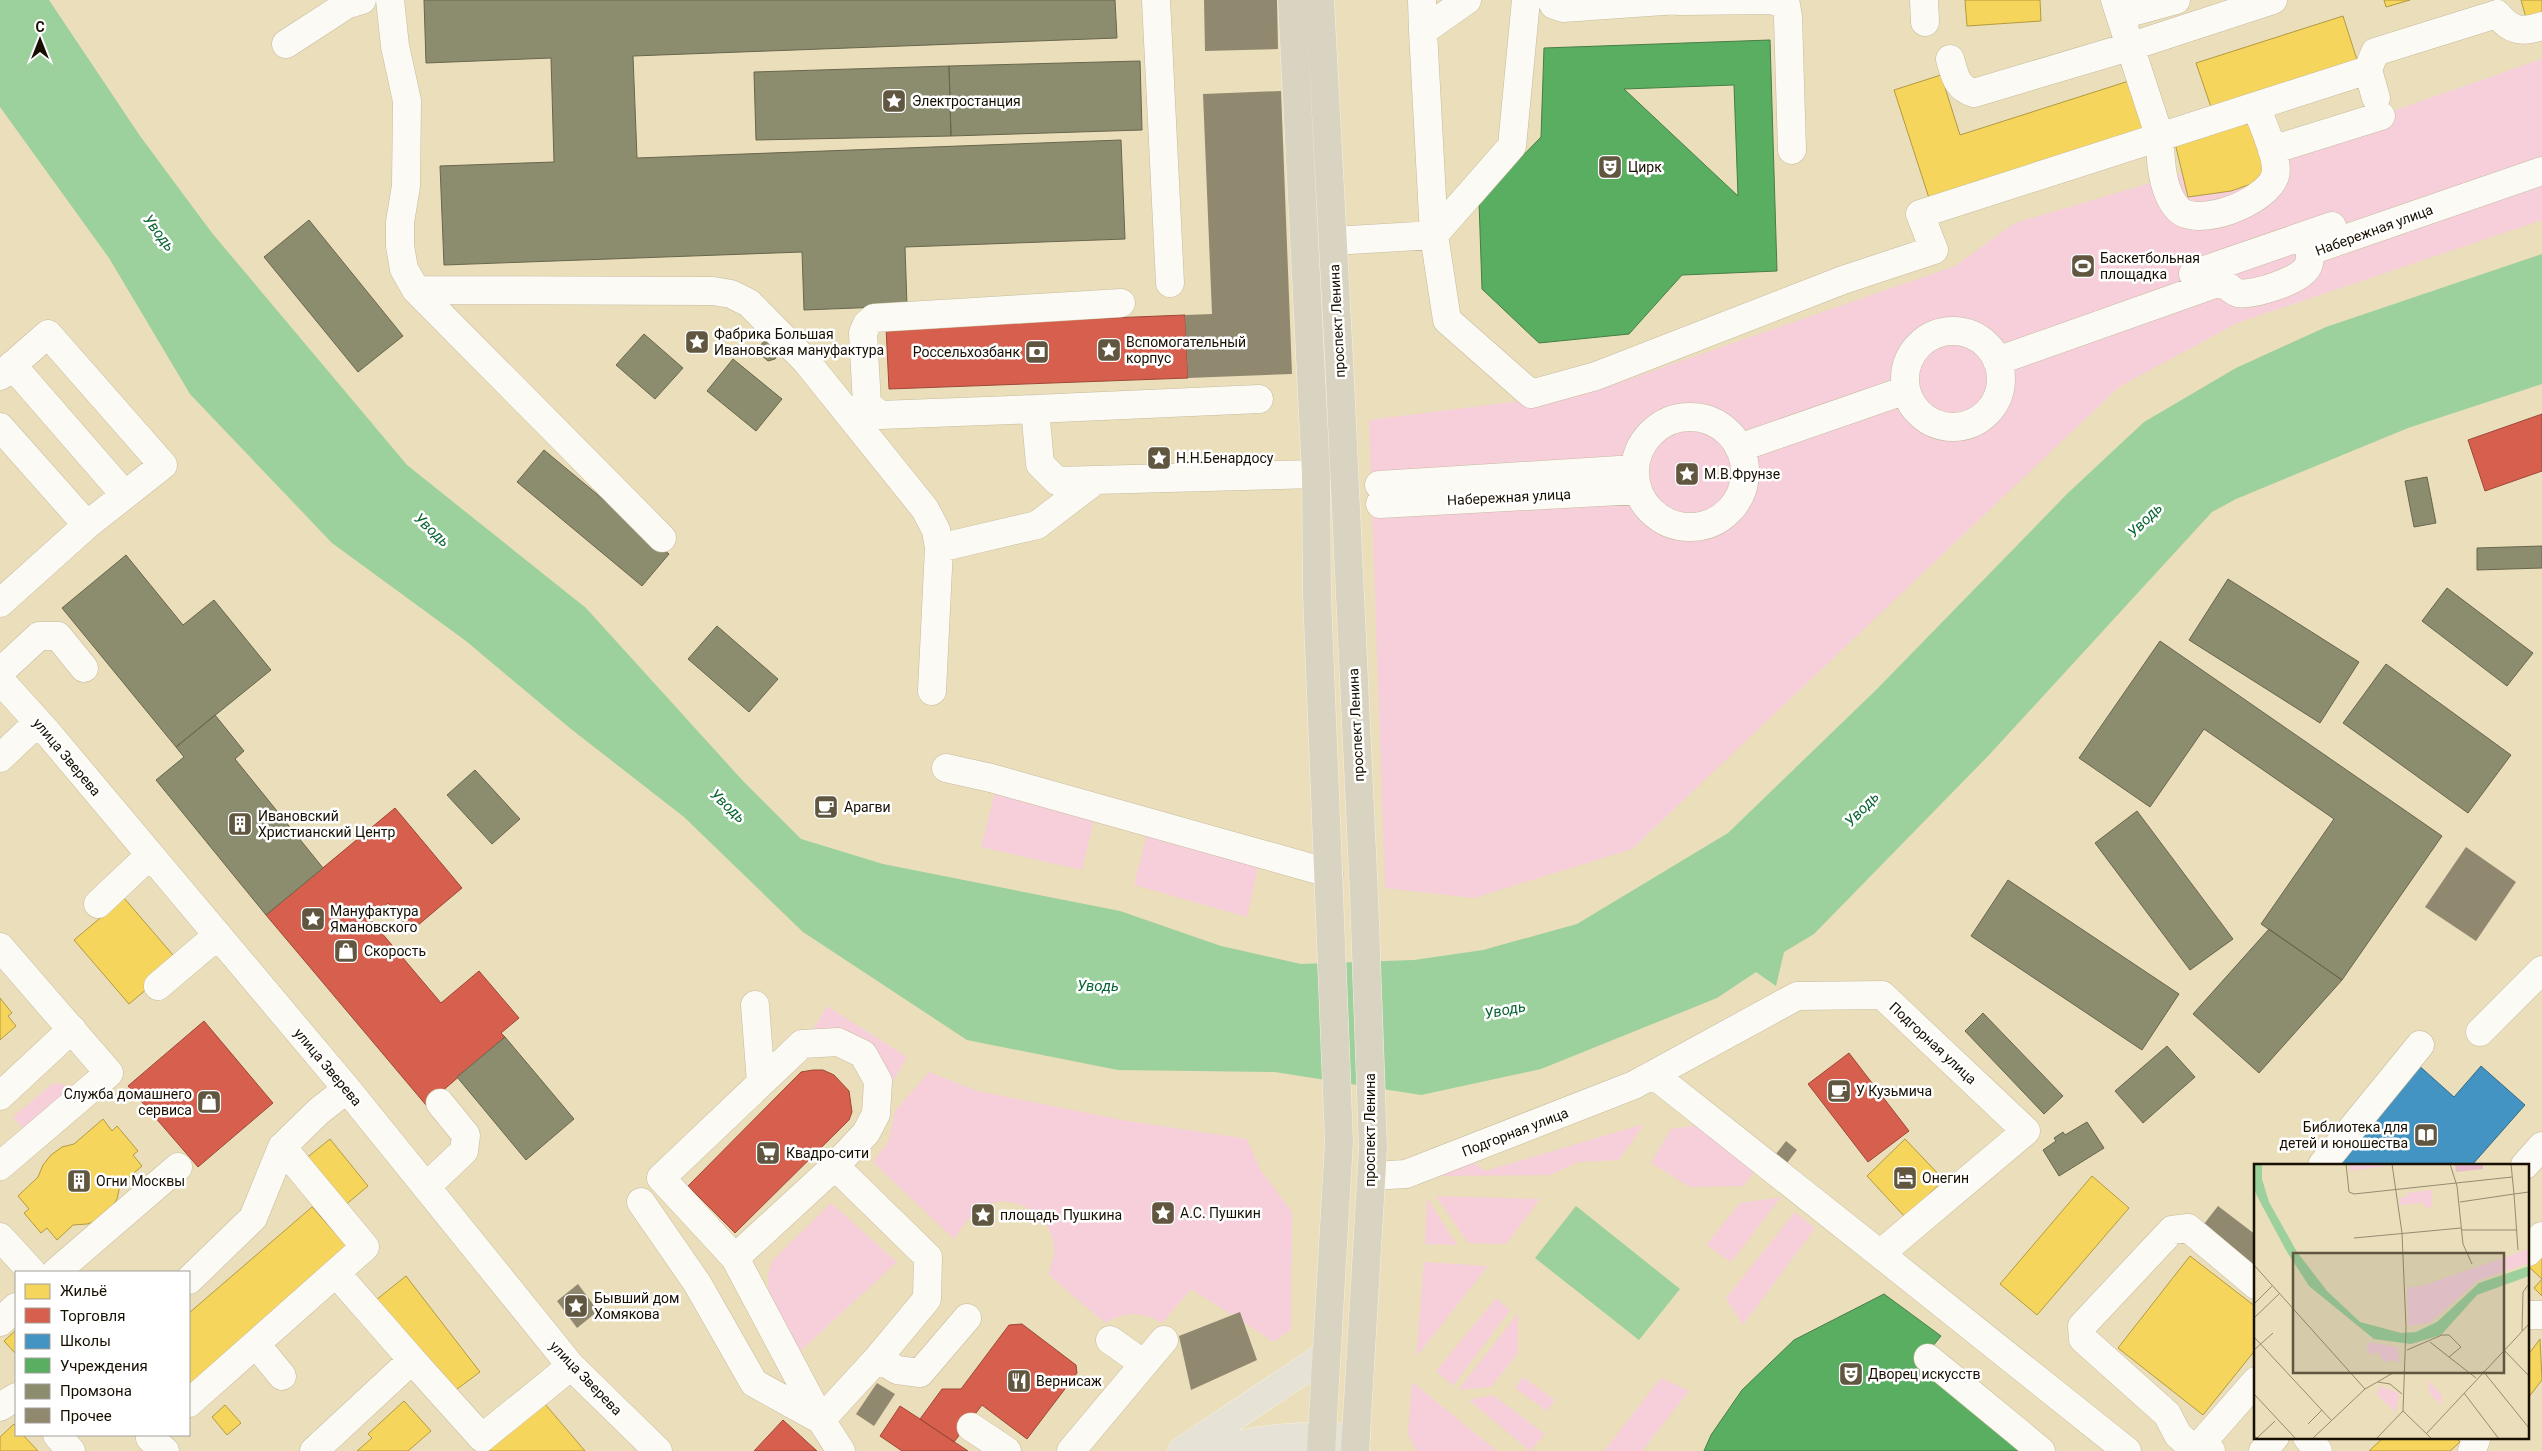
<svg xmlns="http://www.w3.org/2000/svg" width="2542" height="1451" font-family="Roboto,sans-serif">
	<rect width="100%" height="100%" fill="#eadebb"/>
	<path fill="#f6cfdb" d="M2542,59v161l-305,103 -118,64 -487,462 -158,49 -89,-10 -16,-468 223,-28 363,-126 60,-43 369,-109z
		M996,788l99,28 -13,54 -101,-23z
		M1148,831l111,32 -12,54 -113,-32z
		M827,1006l80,51 -19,33 -76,-59z
		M929,1072l48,19 145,29 125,19 13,30 32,43 -1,117 -17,13 -83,-53 -29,34c-21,-12 -36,-12 -57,0l-57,-49c3,-9 7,-17 6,-27 -2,-31 -39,-55 -68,-42 -15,6 -23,22 -32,34l-81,-77 16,-21 6,-30z
		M57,1083l7,2 2,7 -40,40 -13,-15 38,-32z
		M1644,1124l-25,36 -41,2 -28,13 -109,1 32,-14 12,9z
		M1707,1124l52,42 -16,20 -53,1 -39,-24 20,-34z
		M1436,1196l104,3 -34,45 -38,-1z
		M1781,1197l-50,65 -25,-17 34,-42z
		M1427,1198l30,47 -32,-1z
		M831,1203l66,59 -102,94c-12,-27 -38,-66 -22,-96z
		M1795,1212l20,16 -72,97 -17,-27z
		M1424,1262l64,4 -72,91z
		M1496,1298l14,12 -57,76 -17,-15z
		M1518,1313v40l-27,34 -33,3z
		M1523,1377l32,23 -8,11 -32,-23z
		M1661,1378l28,13 -47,60h-38z
		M1412,1382l85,69h-81l-8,-17z
		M1493,1395l52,39 -15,17 -61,-51z"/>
	<path fill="#9cd09d" d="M0,0h49l91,136 72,97 195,232 179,143 157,173 58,58 82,25 237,47 101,35 80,18 113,-4 69,-10 94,-26 151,-91 149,-144 191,-196 76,-71 92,-54 90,-41 216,-73v130l-134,44 -172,71 -24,13 -223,243 -175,179 -30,18 -8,34 -20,-14 -39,26 -176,71 -120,26 -146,-23 -157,-2 -151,-30 -164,-108 -119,-115 -113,-88 -105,-88 -134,-98 -142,-149 -81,-136 -109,-151z
		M1576,1206l104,83 -41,51 -104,-82z"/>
	<path fill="#f6d55c" stroke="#b39a40" d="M1965,0h75l1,21 -74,5z
		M2384,0h26l-24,7z
		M2521,0h21v24l-13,4z
		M2343,16l15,47 -146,47 -16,-47z
		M1941,75l19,60 172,-55 16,48 -219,70 -35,-108z
		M2246,116l20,56 -15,12 -20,7 -43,6 -14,-58z
		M124,898l55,64 -50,42 -55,-64z
		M0,998l12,15 -4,3 8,10 -16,14z
		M103,1119l9,12 5,-5 21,25 -5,4 9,11 -22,19 -3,14 -7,11 -10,10 -13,4 -14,1 -16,15 -10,-12 -6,5 -17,-20 5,-4 -11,-13 20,-19 5,-12 8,-10 11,-8 12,-3z
		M330,1139l38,47 -25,21 -39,-47z
		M1905,1139l39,41 -39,37 -38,-41z
		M2092,1176l37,32 -92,107 -37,-31z
		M312,1207l40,45 -163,140v-79z
		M2542,1253v43l-8,-8 8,-9 -13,-12z
		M2190,1256l66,51v42l-53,66 -85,-67z
		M406,1276l74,96 -31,23 -73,-95z
		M16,1330v24l-12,-13z
		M2540,1339l2,41 -14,18v-43z
		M404,1401l27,30 -23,20h-51l15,-13 -4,-4z
		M545,1404l40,47h-98l31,-26z
		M225,1405l16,18 -14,12 -15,-18z
		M14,1424l2,3v8h7l15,16h-38v-14z
		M2384,1437h71l5,5 -10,9h-81z"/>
	<path fill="#d6604d" stroke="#9d4836" d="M1185,315l3,63 -299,11 -3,-62z
		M2542,414v57l-57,20 -17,-51z
		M395,808l67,80 -51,43 -23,-28 -19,15 72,85 38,-32 40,47 -18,15 4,4 -79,68 -160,-190z
		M204,1021l69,82 -75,64 -70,-81z
		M1849,1053l60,78 -41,31 -60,-78z
		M813,1070h10l11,5 15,16 3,21 -3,8 -114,113 -47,-47 113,-114z
		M1022,1324l54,41 1,8 -50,66 -45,-34 -28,37 -34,-23 22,-30h19l48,-64z
		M900,1406l20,13 48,32h-66l-22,-15z
		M783,1420l34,31h-63z"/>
	<path fill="#4393c3" stroke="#366b88" d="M2416,1063l38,34 27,-31 44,39 -53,60h-145z"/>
	<path fill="#5aae61" stroke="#467e44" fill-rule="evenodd" d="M1770,40l7,231 -95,4 -53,59 -90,9 -57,-54 -3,-88 62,-64 3,-89zM1734,85l4,111 -114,-107z
		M1884,1294l57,42 -18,22 108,93h-327l7,-16 31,-45 52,-50z"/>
	<path fill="#8c8c6e" stroke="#69664d" d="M424,0h691l2,38 -484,18 4,102 484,-18 4,99 -220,8 2,59 -103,4 -2,-58 -358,13 -4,-99 114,-4 -3,-104 -125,5z
		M1140,61l2,69 -191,6 -2,-70z
		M949,66l2,70 -195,4 -2,-68z
		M309,220l94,116 -45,36 -94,-115z
		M644,334l39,34 -28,31 -39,-34z
		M766,339l15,12 -6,8 -7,2 -8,-7 -1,-7z
		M733,359l49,40 -26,32 -49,-40z
		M544,450l125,104 -27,32 -125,-104z
		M2427,477l9,46 -22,4 -9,-46z
		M2542,546v22l-65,2v-22z
		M126,555l57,70 31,-25 57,70 -95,77 -114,-139z
		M2228,579l131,83 -39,61 -131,-83z
		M2447,588l86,65 -26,33 -85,-65z
		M717,626l61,53 -29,33 -61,-53z
		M2160,641l282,195 -100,144 -81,-56 73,-105 -130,-90 -54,78 -71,-49z
		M2386,664l125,91 -43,58 -125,-90z
		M215,715l29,36 -9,8 88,109 -57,47 -110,-135 28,-23 -8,-10z
		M475,770l45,49 -28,25 -45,-49z
		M2137,811l96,128 -43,31 -95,-127z
		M2008,880l171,114 -37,56 -171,-114z
		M2269,929l73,51 -83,93 -66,-59z
		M1983,1013l80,83 -19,18 -79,-83z
		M505,1037l69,82 -48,41 -69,-83z
		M2167,1046l28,31 -52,46 -28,-32z
		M2087,1122l17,26 -45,28 -16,-26 13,-9 -2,-3 9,-6 2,3z"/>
	<path fill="#90886f" d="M1204,0h73l1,49 -73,2z
		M1281,91l11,283 -104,4 -3,-63 27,-1 -9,-220z
		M2466,847l50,35 -40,59 -51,-34z
		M1786,1141l11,9 -10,13 -11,-9z
		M2218,1206l38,29v44l-59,-46z
		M578,1284l20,27 -21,17 -20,-27z
		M1240,1312l17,48 -66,30 -12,-54z
		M877,1383l18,11 -21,32 -18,-12z"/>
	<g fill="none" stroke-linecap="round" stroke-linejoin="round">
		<defs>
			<path id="minor" d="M390,0l5,46 12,55 -1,85 -6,36v24l4,23 12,21 246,248
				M1156,0l14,283
				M1422,0l1,31
				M1467,0l-44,31 11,204 13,85 84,74 65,-18 247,-96 91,-30 -14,-36 448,-144 7,-18 122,-38c14,17 24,19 45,12
				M1551,0l3,5 9,3 114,-8
				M1924,0l1,22
				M2115,0l45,138c0,21 2,53 17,70 19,22 90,-6 98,-32 5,-16 -13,-53 -19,-69
				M1678,1l94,-1 14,5 2,12 4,133
				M2121,15l55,-15
				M286,44l60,-39 16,-5
				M1950,59c5,16 6,29 24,34l158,-47 141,-46
				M2368,70l8,28
				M2272,150l109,-34
				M1333,241l101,-6 78,-89 14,-146
				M2193,274l139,-48
				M416,290l297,1 18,3 18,9 57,58 119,148 11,21 3,18 -7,143
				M1905 379a48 48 0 1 1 96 0a48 48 0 1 1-96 0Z
				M1997,361l226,-80c4,5 9,10 15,12 14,3 60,-12 68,-24 4,-4 4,-12 4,-18l232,-80
				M12,365l113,130
				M0,376l48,-42 115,131 -76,60 -87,-98
				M1259,399l-224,10 5,55 17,17 259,-7
				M1035,409l-155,6 -13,-11 -4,-71 4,-9 7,-6 247,-15
				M1635 472a55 55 0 1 1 110 0a55 55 0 1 1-110 0Z
				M1739,448l167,-58
				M1379,485l256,-16
				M1380,504l258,-14
				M939,548l98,-23 59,-45
				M0,603l87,-78
				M0,672l39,-36h19l26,32
				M0,680l47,52 300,357 224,277 87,85
				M0,758l38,-36
				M946,768l45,10 338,95
				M98,904l52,-49
				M0,947l109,126 -109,93
				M158,986l60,-51
				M755,1005l6,78
				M2480,1032l62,-62
				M0,1096l72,-67
				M2322,1165l98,-120
				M2525,1165l17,-19
				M1372,1176l34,-2 228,-89 163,-89 85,-1 144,136 -146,123 -226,-179
				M426,1187l38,-36 2,-16 -26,-32
				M641,1202l56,81 57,100 67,37 57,-62 49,-59 1,-42 -93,-91
				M0,1237l32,35
				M2528,1252l14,-16
				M1880,1254l247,197
				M735,1258l100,-92 31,-33 10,-19 2,-33 -15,-27 -25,-12 -36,2 -141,134 74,80 86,162 20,31
				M56,1272l122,-105
				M336,1273l76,87
				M189,1280l64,-62 29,-71
				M2530,1315h12
				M0,1322l16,-15
				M1110,1340l34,24
				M256,1344l26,32
				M878,1358l19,12 23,3 47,-55
				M1928,1358l113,93
				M189,1403l176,-156 -83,-100 37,-36 28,-22
				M0,1407l16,-10
				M971,1427l36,24
				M57,1435l14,16
				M2307,1437l11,14
				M150,1438l15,13
				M482,1438l89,-72
				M314,1451l98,-91 70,78
				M1071,1451l93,-111
				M2196,1451l-18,-16 -11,-21 -84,-75 -1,-13 90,-96 16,-2 68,57
				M2211,1451l-3,-3 -2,-10 50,-57
				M2263,1451l12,-14
				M2472,1451l4,-12 -2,-2"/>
			<path id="major" d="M1182,1451l144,-96
				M1212,1451c51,-14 91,-16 144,-13"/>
			<path id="highway" d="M1292,0l24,474 1,121 22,547 -18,309
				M1320,0l19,359 25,536 9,253 -18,303"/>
		</defs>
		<use href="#minor" stroke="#c6bb9c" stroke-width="29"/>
		<use href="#major" stroke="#f6f0e0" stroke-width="29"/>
		<use href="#highway" stroke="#f6f0e0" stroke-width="29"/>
		<use href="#minor" stroke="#fcfaf5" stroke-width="28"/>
		<use href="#major" stroke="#e7e2d6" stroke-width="28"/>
		<use href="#highway" stroke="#d9d3c1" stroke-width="28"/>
	</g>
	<defs>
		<symbol id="sight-square" viewBox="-11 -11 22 22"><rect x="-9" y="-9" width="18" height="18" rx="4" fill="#615741" stroke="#fff"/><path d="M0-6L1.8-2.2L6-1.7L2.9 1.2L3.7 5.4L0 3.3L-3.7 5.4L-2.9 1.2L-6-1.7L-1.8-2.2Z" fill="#fff"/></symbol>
		<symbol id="theatre-square" viewBox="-11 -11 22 22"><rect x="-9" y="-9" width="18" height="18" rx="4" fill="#615741" stroke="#fff"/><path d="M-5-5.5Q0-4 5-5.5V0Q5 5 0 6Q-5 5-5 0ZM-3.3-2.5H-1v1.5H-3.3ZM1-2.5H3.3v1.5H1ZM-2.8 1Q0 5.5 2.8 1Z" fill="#fff"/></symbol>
		<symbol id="stadium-square" viewBox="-11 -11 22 22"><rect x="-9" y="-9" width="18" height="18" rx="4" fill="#615741" stroke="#fff"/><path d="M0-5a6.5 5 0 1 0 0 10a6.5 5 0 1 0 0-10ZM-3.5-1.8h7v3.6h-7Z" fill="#fff"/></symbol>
		<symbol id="bank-square" viewBox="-11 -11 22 22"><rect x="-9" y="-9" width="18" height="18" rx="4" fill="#615741" stroke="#fff"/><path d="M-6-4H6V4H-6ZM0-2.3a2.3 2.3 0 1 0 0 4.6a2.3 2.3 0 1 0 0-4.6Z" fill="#fff"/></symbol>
		<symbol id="cafe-square" viewBox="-11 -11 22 22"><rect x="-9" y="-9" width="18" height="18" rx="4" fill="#615741" stroke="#fff"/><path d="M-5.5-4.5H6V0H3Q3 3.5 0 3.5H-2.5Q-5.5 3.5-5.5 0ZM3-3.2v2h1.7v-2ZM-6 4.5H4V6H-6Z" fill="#fff"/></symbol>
		<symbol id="building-square" viewBox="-11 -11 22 22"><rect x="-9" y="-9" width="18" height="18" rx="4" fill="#615741" stroke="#fff"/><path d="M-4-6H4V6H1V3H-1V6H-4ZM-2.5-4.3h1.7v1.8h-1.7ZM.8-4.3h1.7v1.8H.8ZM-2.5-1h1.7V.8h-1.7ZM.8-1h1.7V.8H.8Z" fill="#fff"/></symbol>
		<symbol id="shop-square" viewBox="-11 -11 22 22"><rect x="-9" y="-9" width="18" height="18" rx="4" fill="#615741" stroke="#fff"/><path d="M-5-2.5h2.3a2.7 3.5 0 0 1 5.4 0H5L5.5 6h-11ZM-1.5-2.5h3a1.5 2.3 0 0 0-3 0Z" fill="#fff"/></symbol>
		<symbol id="library-square" viewBox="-11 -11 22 22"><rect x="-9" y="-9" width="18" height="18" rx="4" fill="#615741" stroke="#fff"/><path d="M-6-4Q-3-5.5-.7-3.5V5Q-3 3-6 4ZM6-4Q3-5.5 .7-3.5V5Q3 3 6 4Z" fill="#fff"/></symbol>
		<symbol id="supermarket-square" viewBox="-11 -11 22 22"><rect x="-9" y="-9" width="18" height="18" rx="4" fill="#615741" stroke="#fff"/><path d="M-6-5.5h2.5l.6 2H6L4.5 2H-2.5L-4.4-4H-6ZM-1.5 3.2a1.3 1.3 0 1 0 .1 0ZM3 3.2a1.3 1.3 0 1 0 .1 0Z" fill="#fff"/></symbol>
		<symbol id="hotel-square" viewBox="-11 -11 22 22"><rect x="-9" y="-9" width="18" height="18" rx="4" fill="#615741" stroke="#fff"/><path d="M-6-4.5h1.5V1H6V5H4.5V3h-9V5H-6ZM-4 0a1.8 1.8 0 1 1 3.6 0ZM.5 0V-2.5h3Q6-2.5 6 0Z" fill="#fff"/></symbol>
		<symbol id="restaurant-square" viewBox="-11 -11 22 22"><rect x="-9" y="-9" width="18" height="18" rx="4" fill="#615741" stroke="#fff"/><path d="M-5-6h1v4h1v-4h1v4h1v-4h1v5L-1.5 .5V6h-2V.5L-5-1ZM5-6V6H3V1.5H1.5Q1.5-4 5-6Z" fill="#fff"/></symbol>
	</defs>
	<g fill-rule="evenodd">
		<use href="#sight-square" x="880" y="87" width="28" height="28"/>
		<use href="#theatre-square" x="1596" y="153" width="28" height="28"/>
		<use href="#stadium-square" x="2069" y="252" width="28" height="28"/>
		<use href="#sight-square" x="683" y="328" width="28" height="28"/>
		<use href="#sight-square" x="1095" y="336" width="28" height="28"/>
		<use href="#bank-square" x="1023" y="338" width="28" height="28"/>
		<use href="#sight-square" x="1145" y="444" width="28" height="28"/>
		<use href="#sight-square" x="1673" y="460" width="28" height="28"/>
		<use href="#cafe-square" x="812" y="793" width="28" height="28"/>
		<use href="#building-square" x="226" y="810" width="28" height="28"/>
		<use href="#sight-square" x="299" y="905" width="28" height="28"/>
		<use href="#shop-square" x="332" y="937" width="28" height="28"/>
		<use href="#cafe-square" x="1825" y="1077" width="28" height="28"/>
		<use href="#shop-square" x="195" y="1088" width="28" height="28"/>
		<use href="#library-square" x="2412" y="1121" width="28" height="28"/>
		<use href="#supermarket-square" x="754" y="1139" width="28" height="28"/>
		<use href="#hotel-square" x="1891" y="1164" width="28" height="28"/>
		<use href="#building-square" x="65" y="1167" width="28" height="28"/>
		<use href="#sight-square" x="1149" y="1199" width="28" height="28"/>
		<use href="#sight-square" x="969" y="1201" width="28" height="28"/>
		<use href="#sight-square" x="562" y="1292" width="28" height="28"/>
		<use href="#theatre-square" x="1837" y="1360" width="28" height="28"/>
		<use href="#restaurant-square" x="1005" y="1367" width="28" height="28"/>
	</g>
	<g text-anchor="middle" stroke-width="5" stroke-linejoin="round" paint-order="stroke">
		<g font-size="14" fill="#170f00" stroke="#fff" text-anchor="start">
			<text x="912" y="106">Электростанция</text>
			<text x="1628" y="172">Цирк</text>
			<text x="2100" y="263">Баскетбольная<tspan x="2100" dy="16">площадка</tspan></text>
			<text x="714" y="339">Фабрика Большая<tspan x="714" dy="16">Ивановская мануфактура</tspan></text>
			<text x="1126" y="347">Вспомогательный<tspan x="1126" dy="16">корпус</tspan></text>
			<text x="1020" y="357" text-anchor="end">Россельхозбанк</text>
			<text x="1176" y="463">Н.Н.Бенардосу</text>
			<text x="1704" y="479">М.В.Фрунзе</text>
			<text x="844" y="812">Арагви</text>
			<text x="258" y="821">Ивановский<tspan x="258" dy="16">Христианский Центр</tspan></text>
			<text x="330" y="916">Мануфактура<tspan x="330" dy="16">Ямановского</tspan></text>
			<text x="364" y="956">Скорость</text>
			<text x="1856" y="1096">У Кузьмича</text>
			<text x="192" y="1099" text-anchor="end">Служба домашнего<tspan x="192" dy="16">сервиса</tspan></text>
			<text x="2408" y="1132" text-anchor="end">Библиотека для<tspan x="2408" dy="16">детей и юношества</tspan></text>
			<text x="786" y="1158">Квадро-сити</text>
			<text x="1922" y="1183">Онегин</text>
			<text x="96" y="1186">Огни Москвы</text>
			<text x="1180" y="1218">А.C. Пушкин</text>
			<text x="1000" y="1220">площадь Пушкина</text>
			<text x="594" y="1303">Бывший дом<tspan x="594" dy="16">Хомякова</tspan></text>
			<text x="1868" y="1379">Дворец искусств</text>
			<text x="1036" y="1386">Вернисаж</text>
		</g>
		<g font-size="14" fill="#170f00" stroke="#fff">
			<text transform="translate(2374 230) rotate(-20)" y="5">Набережная улица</text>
			<text transform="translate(1337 321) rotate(-93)" y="5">проспект Ленина</text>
			<text transform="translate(1509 497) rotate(-3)" y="5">Набережная улица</text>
			<text transform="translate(1356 725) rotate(-93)" y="5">проспект Ленина</text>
			<text transform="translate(67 757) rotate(50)" y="5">улица Зверева</text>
			<text transform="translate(1933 1043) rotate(43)" y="5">Подгорная улица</text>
			<text transform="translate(328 1067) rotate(50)" y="5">улица Зверева</text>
			<text transform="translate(1370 1130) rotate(-90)" y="5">проспект Ленина</text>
			<text transform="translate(1515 1132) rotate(-21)" y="5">Подгорная улица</text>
			<text transform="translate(586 1378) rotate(46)" y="5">улица Зверева</text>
		</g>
		<g font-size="15" font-style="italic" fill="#096532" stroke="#fff">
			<text transform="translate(159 233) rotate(53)" y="5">Уводь</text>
			<text transform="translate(2145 520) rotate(-45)" y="5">Уводь</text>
			<text transform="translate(432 530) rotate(43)" y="5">Уводь</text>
			<text transform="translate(728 806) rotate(43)" y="5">Уводь</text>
			<text transform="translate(1862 809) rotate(-46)" y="5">Уводь</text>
			<text x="1098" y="991">Уводь</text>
			<text transform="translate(1505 1010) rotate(-11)" y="5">Уводь</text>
		</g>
	</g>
	<g transform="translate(2254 1164)">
		<rect width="275" height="275" fill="#eadebb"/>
		<path d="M95,0h38v2l-37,5zM178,26v17l-7,1 -1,-5 -25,2v-7l8,-1v-4zM275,85v14l-50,17 -50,43 -21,3 -1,-38 18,-3zM116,178l27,5 3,16 -8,-3 -7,2 -8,-10 -5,3 -6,-6zM173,215l15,16 -1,10 -11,-11zM126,222l19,7 -3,19 -20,-18z" fill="#f6cfdb"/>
		<path d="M201,0h28v5l-27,3z" fill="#e8bccd"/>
		<path d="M0,0h8v15l7,23 28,50 30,39 33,31 41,11 15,-1 21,-10 42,-39 50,-17v10l-52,19 -36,40 -30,9 -37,-5 -65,-53 -22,-34 -29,-54 -4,-9z" fill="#9cd09d"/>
		<path fill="none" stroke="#968b70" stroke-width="1" d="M92,0l3,28 5,2 158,-17M138,0l10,69 4,94 -3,84 29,28M196,0l7,22 6,58 9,20M257,0l3,30 15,-2M206,38l54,-8 4,56M208,66h55M100,74l107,-10M0,101l111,124M0,140l18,-18M0,154l25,-24M268,167l1,-39 6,-8M0,173l77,83M249,185l26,27M0,186l19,-17M153,186l35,-15h7l12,12 -12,10 -19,-15M195,193l27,21M229,207l46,57M124,218l12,2 12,10M210,229l35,46M0,230l42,45M54,260l14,-14M173,269l102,-109M0,272l3,2 18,-17M58,275l53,-50 28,-16 13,-1M122,275l27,-28"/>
		<path fill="#615741" fill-opacity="0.15" stroke="#615741" stroke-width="2.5" d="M39,89h211v120h-211z"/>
		<rect width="275" height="275" fill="none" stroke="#170f00" stroke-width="2.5"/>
	</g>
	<rect x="15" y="1271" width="175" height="165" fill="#ffffff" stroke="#a29f99"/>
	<rect x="25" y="1284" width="25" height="15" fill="#f6d55c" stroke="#a29f99"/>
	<text x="60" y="1296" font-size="15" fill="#170f00">Жильё</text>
	<rect x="25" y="1308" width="25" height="15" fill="#d6604d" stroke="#a29f99"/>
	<text x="60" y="1321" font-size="15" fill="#170f00">Торговля</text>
	<rect x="25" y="1334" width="25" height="15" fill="#4393c3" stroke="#a29f99"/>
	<text x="60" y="1346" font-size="15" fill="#170f00">Школы</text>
	<rect x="25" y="1358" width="25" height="15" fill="#5aae61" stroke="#a29f99"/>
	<text x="60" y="1371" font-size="15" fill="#170f00">Учреждения</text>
	<rect x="25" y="1384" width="25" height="15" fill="#8c8c6e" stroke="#a29f99"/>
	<text x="60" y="1396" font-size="15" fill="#170f00">Промзона</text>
	<rect x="25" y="1408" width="25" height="15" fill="#90886f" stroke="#a29f99"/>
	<text x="60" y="1421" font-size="15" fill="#170f00">Прочее</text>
	<g transform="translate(40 40)" stroke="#ffffff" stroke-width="4" paint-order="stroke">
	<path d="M0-4L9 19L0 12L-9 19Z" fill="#170f00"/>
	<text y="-8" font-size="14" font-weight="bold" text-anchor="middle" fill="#170f00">С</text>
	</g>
</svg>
